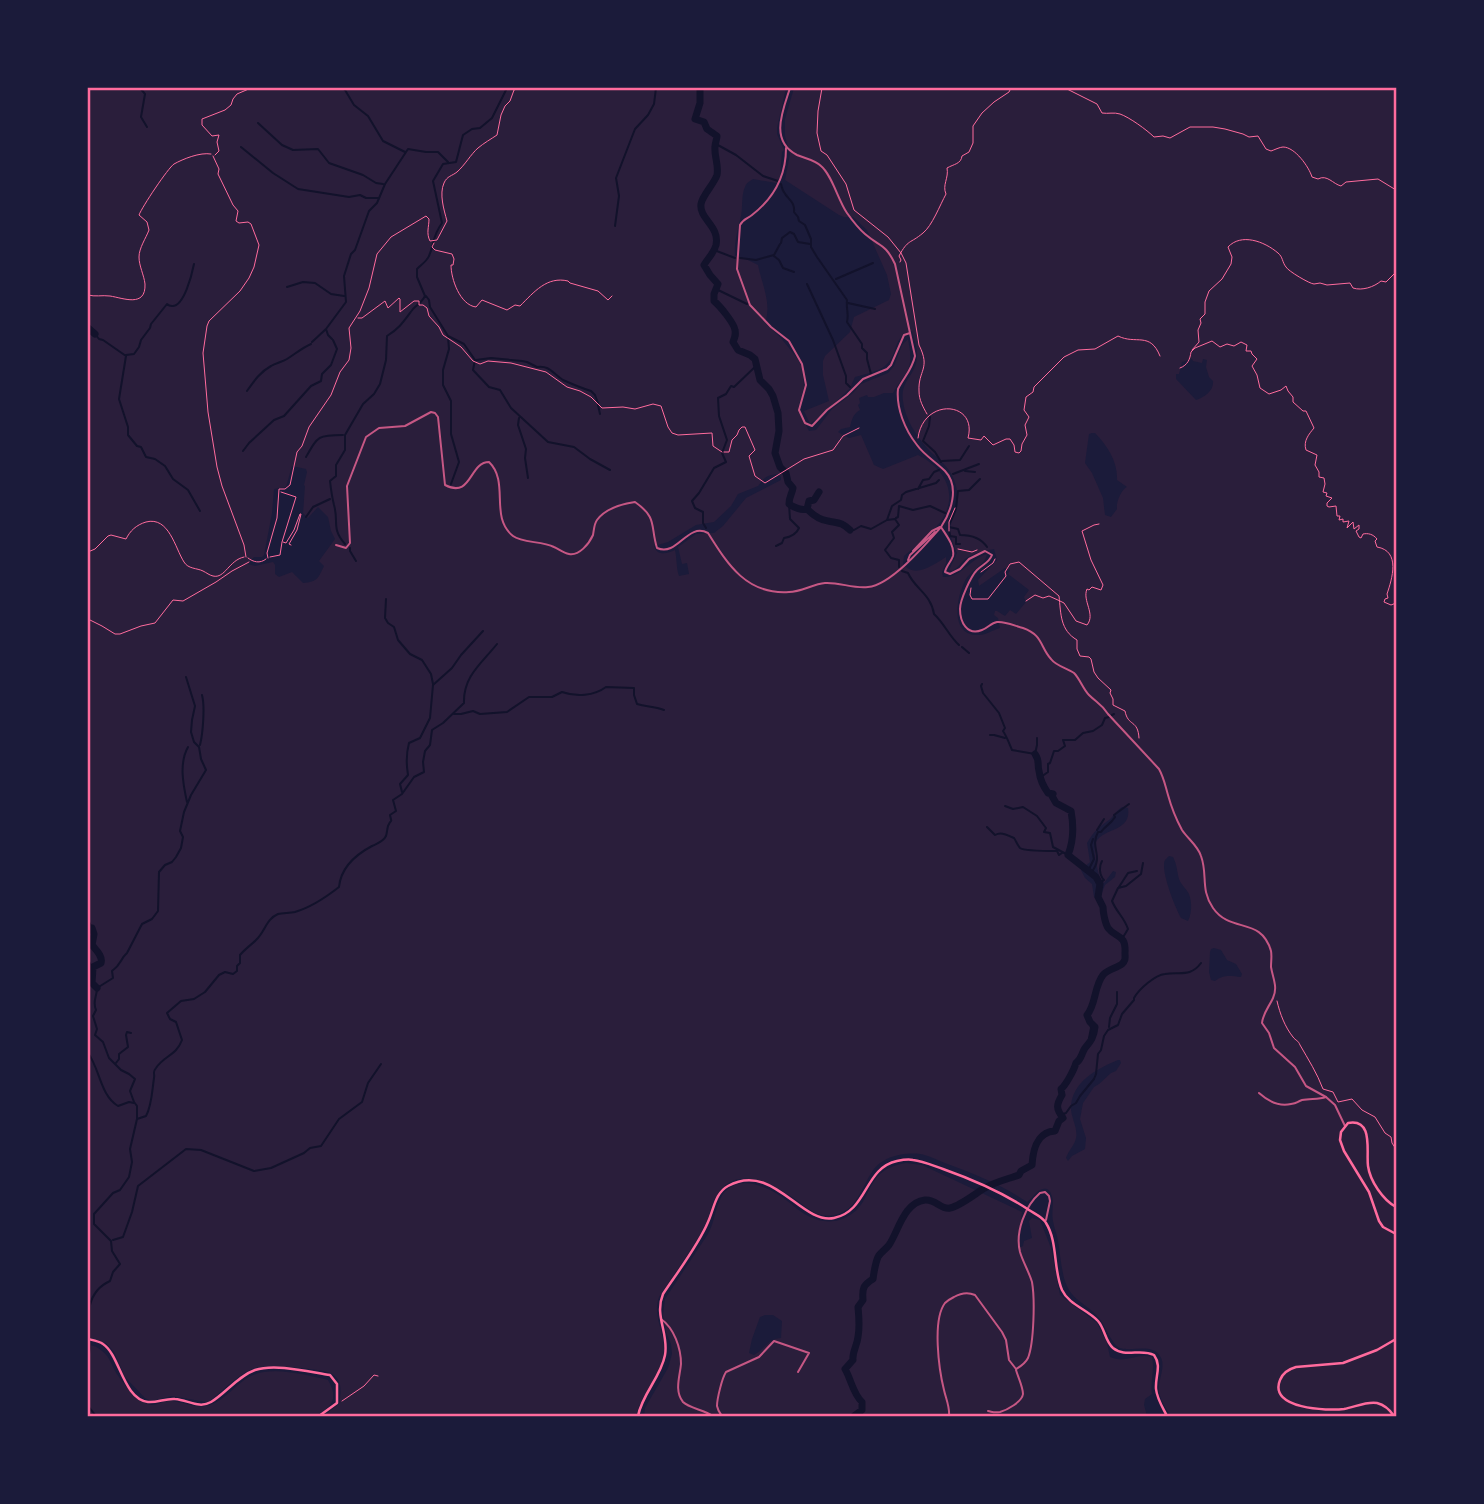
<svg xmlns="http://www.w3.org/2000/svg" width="1484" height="1504" font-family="Figtree,sans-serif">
	<rect width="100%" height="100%" fill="#1b1b3a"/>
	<path fill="#2a1e3b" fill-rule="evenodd" d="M88,88h698l-9,40v6l7,16 -2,2 -2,25 -4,6 -23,-4c-4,3 -6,3 -8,8 -4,8 -2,20 -4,29 -3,13 -7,26 -6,40l11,3 12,6c4,20 14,38 7,58l15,14 17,21 5,9 2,20 -6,22 11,22 7,-1 16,-21 21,-16 8,-9 27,-11 6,-7 8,-21 6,-6c2,11 5,24 -2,34 -4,7 -9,12 -13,20h-9l-10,4h-6l-1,-2 -8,3 1,5 -2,2 2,5c-7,4 -8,9 -10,17l-9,2 -3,3 11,6 12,-3 13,30 9,4 35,-14c24,12 41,36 25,63 -8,13 -27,28 -39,38l-1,8c12,15 30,1 43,-7v6l-4,9 1,5c19,1 26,-18 44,-23 -2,12 -18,16 -23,29 -8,17 -14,53 15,52 7,0 14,-5 21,-7l-2,-10 -4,-3 1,-4h2l8,5 5,-6 6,4 10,-12 -2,-5 5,-7 -21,-16 2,-4 -5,-2 -26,18 -1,-6 19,-20 -3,-11c-10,2 -21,4 -29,10 -5,5 -7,9 -13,12l-3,-1 8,-17c-3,-7 -6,-14 -7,-21 0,-8 3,-13 6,-20 3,-10 2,-22 -2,-32 -5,-15 -17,-21 -27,-32 -11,-13 -22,-29 -24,-47 -3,-21 13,-25 14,-44 1,-8 -3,-18 -5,-26 -20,5 -13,23 -26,34 -8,7 -21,9 -31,12 -2,4 -3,7 -5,11 -2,3 -36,34 -40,36l-6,-13 25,-10 -6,-26v-14l2,-5 25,-24 4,-15 35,-17 2,-6 -4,-19 -20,-45 -14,-13h-9l-5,-2 -54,-35 5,-26 -5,-18v-17l9,-31h602v1328h-225c-5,-7 -10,-15 -12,-24 -2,-11 8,-26 1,-36 -8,-13 -28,-4 -40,-8 -8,-3 -15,-23 -21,-30 -13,-16 -28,-16 -35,-40 -3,-12 -4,-25 -6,-37 -1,-7 -4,-13 -5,-20 -2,-9 2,-20 -2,-27 -1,-4 -4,-6 -8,-5 -7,1 -10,9 -16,13 -25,-17 -54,-29 -82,-39 -8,-3 -17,-8 -25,-9 -17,-2 -39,3 -48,18 -11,16 -15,38 -37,43 -19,4 -29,-9 -43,-18 -22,-14 -58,-32 -75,-2 -6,9 -7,21 -12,30 -12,24 -31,49 -46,72 -7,19 6,35 5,54 -2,22 -23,43 -28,65h-313l16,-12c2,-10 4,-24 -7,-30 -9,-6 -66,-9 -77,-6 -15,5 -33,23 -45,33l-4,1 -34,-6 -16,4h-7l-4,-2 -20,-21 -11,-25 -8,-9 -18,-5zM1192,359l1,2 9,2 1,-4 4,1 -1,7 3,10 4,4c1,10 -9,16 -17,19l-20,-21v-5h3l3,-12zM1092,433h3c12,12 23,29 22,47l10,7c-6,3 -11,15 -10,22l-6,8 -6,-2 -2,-17 -11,-25 -7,-10 4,-29zM292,466l14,3 1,3 -3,13 1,1 -2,27 5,5 10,-11 10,10 3,14 4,8 -16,22 5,5c-6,12 -6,16 -21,17l-11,-11 -13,5 -4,-3v-9l-2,-3 -18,4 -7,-2 6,-7h8l2,-2 8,-42 2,-24 12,-2zM778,474l3,3v3l-35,18 -23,28 -9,7 -18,1 -18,13 4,17 5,-1 2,11 -10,2c-3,-9 -2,-17 -4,-26 -8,4 -18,6 -21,-4l14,-4 28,-17 18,-3 17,-16 7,-12 20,-8c8,-10 7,-10 20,-12zM1122,807l6,1c4,25 -27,19 -33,36 -2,8 3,27 5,35l4,4 9,-12 3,1 -1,5 -10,8 -5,13 -3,2 -3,-3 -2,-13 -7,-6 -4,-8 9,-8 -3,-19c7,-12 11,-15 22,-23 5,-4 7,-9 13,-13zM1169,856l4,1c4,7 4,15 6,22 2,6 7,9 10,15 3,8 3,19 -1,27l-7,-3c-6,-11 -17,-39 -17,-52 0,-6 1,-6 5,-10zM1214,948l7,2 6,10 9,4 6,10 -1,3c-10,-1 -17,-3 -26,4l-4,-1 -2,-8 1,-20 1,-3zM1118,1060h2l1,3 -5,8 -5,2 -12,11 -5,3 -11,16 -3,16 6,19 -1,11 -13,7 -4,5 -2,-3c2,-7 9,-13 10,-20 2,-9 -4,-19 -5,-28 -1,-27 25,-41 47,-50z
		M906,1163l16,2 100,47 -4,33 3,2 2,-1 1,-5 8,-3 -3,-17 3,-3 8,2 11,28 9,47 37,28 10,20 3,14c16,7 26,-4 42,0 3,12 -2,25 0,37l-7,5 -1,6 3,11h-503l1,-8 23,-40 4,-14 -1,-10 -5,-12 -3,-17 2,-16 43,-65c7,-12 7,-28 15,-40 16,-21 46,-7 63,6 7,5 14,12 22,16 9,5 21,7 31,4 26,-8 25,-26 38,-43 8,-9 18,-12 29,-14zM765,1315h8l9,6 -1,17c-14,1 -15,11 -27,17l-5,-2 3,-14 8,-22z
		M88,1345c5,0 10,2 14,6 6,4 9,12 12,18 5,10 25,36 38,36 7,0 13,-5 21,-4 13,2 24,8 37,4 15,-5 25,-20 39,-28 21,-12 57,-2 79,3 11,19 4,26 -12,36h-228z"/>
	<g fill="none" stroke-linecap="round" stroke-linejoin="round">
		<path stroke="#12122b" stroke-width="2" d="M140,88l5,6 -4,23 6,10
			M342,88l3,2 9,15 14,11 15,25 22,11
			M258,123l24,22 11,5 25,-1 11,14 34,12 13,8 7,1
			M716,144l20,11 27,21 15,5
			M241,147l32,26 25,16 51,8 11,-2 6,3h12
			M781,184c1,3 1,6 3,8 4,8 11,9 10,20l4,5 1,4 6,4 6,14v8l6,10 30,43c-1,9 2,14 0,22l15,22v4l5,5v6l4,15
			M615,226l4,-30 -3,-18 19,-49 13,-14 6,-11 2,-16
			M781,243l1,-5 8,-6 4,2 4,8 12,2
			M714,250l21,8
			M774,256l5,4 4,8 11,4
			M740,258l16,2 18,-5 6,-11
			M836,279l37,-16
			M807,284l26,56 13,36v7l4,4
			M287,287l16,-5 12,1 16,11 13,2
			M716,289l31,15
			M426,296l3,4 1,7 18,29 16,8 11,16 -2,10 16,17 11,3 11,18 37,34 26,5 16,12 20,11
			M848,303l27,6
			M95,334l4,5 4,1 23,16 -7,43 9,28v8l9,11 4,1 5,10 9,2 10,7 8,13 15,11 12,21
			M448,337l1,12 -6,21v15l8,16v33l8,28 -8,22
			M332,339l-4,-4 -2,-6 20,-27 -2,-26 7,-22 4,-4 14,-39 8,-8 8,-19 23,-35 18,3h12l10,10
			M312,342l14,-13
			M126,355l8,-1 5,-7 2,-7 9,-12 1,-4 16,-20c1,1 3,2 5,2 12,1 20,-32 22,-42
			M476,360l15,-2 31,3 5,1 10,5c13,-2 16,7 26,13 9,4 18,8 28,11l4,4 3,8
			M247,391c7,-10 13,-19 24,-25 5,-3 11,-4 16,-7 8,-5 15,-11 24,-15
			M598,405l2,9
			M930,417l-1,9 -6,15 12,11 6,10
			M519,418l-1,7 8,24 -1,9 3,20
			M243,451l6,-8 25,-23 10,-4 27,-30 10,-5 1,-7 9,-9 6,-16 -4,-9
			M306,457c12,-21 12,-22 37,-22
			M942,461l18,-1 9,-14
			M965,471l10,1
			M953,474l26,-10
			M918,489l5,-9 6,-1 5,-7 5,-2
			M306,517l7,-10 17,-8
			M896,518l2,-1 1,-11 14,4 17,-4 15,7
			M887,520l5,-14 9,-6 1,-5 4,-3 30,-9 3,-3
			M949,525l7,-17 2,-17 11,-1 11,-11
			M949,527l9,2 2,6c11,0 21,3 27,12
			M706,528l-3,-5v-11l-8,-4 -3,-7 7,-8 15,-25 12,-6 -4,-9 5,-13 -8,-24 -1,-18 8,-4 5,-8 3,1 23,-22
			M850,530h4l7,-4 10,3 16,-9 8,-1 4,6 -7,7 2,6 -9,12 6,8 8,2v7
			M949,530l1,6 6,1v7h4
			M345,544c-14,-16 -6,-22 -11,-39 -2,-8 -3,-15 -4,-24l6,-5v-11l9,-15v-15l18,-31 11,-10 6,-10 6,-24 1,-24c13,-8 17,-15 26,-27 5,-5 9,-7 12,-13l-8,-19v-8c4,-4 10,-8 12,-13 6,-14 3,-19 13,-33l-9,-42 10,-17 13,-2 7,-27 9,-6 8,-1 12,-10 15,-30
			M776,546l6,-3 2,-5c6,-1 12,-3 15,-10l-9,-9 -1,-15
			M350,548v3l6,10
			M902,571l6,2c7,16 23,21 26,41 10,9 15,22 25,31
			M386,599l-1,19 3,5 6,4 4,13 12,14 12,6 9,14 2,10
			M962,647l7,6
			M982,684l-1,2 2,7 16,20 6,15 -2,3c4,6 6,12 9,19l23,4 2,-9v-7
			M454,714h7l12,-3 7,3 27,-2 22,-15h23l10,-5c14,5 32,4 44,-5l28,1v7l3,9c10,3 17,2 27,6
			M1112,715l2,-1
			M990,735h4l11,3
			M200,745c3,-12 5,-39 2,-50
			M1041,777l7,-5v-8l2,-1 4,-12h4l7,-5 -2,-6h12l8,-7 10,-2 9,-6 3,-7 4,-1
			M402,792l-2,-8 8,-9c-2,-12 -2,-21 1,-32l11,-5 10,-20 3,-33 19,-17 9,-13 22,-24
			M187,802c-4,-18 -8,-39 1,-55
			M1005,806l8,3 10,-2 14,9 9,12 -2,4 6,1 3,14 15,8
			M987,827l8,8c7,-4 13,1 19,3 2,3 4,8 6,10 4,3 31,3 37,3l2,4 3,-2
			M1097,830l7,-11
			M1088,871l6,-12 -3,-14 2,-6
			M1091,873c14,-18 -2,-24 7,-41h3c4,-6 10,-8 14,-15l-1,-2 15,-11
			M1099,884l5,-4c-5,-5 -5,-14 -2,-19
			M1119,887l9,-14 9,-2
			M88,914v-21
			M88,920l4,8
			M1122,939l6,-10c-4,-12 -11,-16 -16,-28l6,-13 8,-2 15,-12 2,-11
			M88,960l5,9
			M1090,1022l1,6 -2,10 2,4
			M1109,1027l1,-9 7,-14v-12
			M88,1053c12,16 12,42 30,53l11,-4 5,1
			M116,1063l3,-4v-5l9,-7 -2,-12 1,-3 4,1
			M1060,1115l6,-2 5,-7 5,-3 4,-7 14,-17 2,-5 2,-20 3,-4 3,-14 4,-6 10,-5 4,-11 12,-14v-2c5,-9 21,-23 31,-24 14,-3 25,4 36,-11
			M137,1119l9,-3c6,-11 6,-25 8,-38 1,-6 -2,-5 2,-10 9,-13 20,-12 26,-28l-6,-18 -6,-3 -3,-6 14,-12 13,-2 11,-7 14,-17 6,-3 8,2 4,-3v-5l3,-3v-8c5,-6 11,-10 16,-15 9,-8 10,-21 22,-26 5,-1 12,-1 17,-2 17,-5 30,-14 44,-25 2,-20 16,-32 33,-41 6,-3 11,-4 14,-10 1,-3 1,-6 2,-10 4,-9 4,-1 2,-11l6,-4 -3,-11 9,-6 12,-17 10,-5 -1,-10 2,-11 5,-6 2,-15 11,-7 21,-20c-1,-27 18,-40 33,-59
			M113,1240l10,-3 9,-25 6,-26 48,-37 15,1 53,21 17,-3 33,-15 6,-5 11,-2 18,-27 23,-17 6,-19 13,-19
			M88,1359l2,-11v-43c3,-12 9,-19 20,-24l3,-9 7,-8 -8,-13 -1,-10 -17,-17v-10l19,-21 7,-3 9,-13 3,-15 -2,-13 7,-30v-13l-3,-4 -4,-11 5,-12 -6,-5 -8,-4 -12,-12 -6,-16 -8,-7 2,-6 -4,-13 3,-6c-4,-9 1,-13 1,-22l16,-10 -1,-7c10,-7 8,-12 15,-18l15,-29 10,-5 6,-8 1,-39 6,-7 7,-3 4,-5 5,-9 2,-11 -3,-6 4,-19 7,-17 15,-25 -5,-11 -2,-12 -5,-5 -3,-10 1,-12 3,-14 -9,-29
			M88,1406l8,10"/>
		<path stroke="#12122b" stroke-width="7" d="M700,88v15l-5,16 9,3 3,7 10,7c0,3 -2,7 -2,11 -1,9 4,18 2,28 -3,9 -15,21 -16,29 -2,15 19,22 15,41 -2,8 -8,13 -12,20l6,10 8,9 -4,10v7c6,5 20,22 21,29 1,5 0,7 -2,12l5,8 12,5 5,4 5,21 9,9 4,7 5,17 1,18 -4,22 5,14 6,6 2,9 5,6c-1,6 -4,9 -4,16 4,3 13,7 18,5l2,-8 5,-1 5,-8
			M88,328l7,6
			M807,509c5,5 13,11 21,12 10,2 14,1 22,9
			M92,928l2,6 -2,11c4,5 11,11 9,18l-8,4 -1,16 5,5
			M854,1416l8,-6v-8c-9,-8 -11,-23 -17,-33l8,-9c-1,-8 4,-14 5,-23 2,-11 1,-19 0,-30l5,-7c-1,-11 0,-15 10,-21 1,-7 2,-15 5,-22 2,-4 7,-7 11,-12 9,-13 15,-43 36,-45 11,-1 16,10 25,8 10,-2 25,-14 33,-19 11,-7 25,-10 36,-14l2,-4 11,-6c1,-16 5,-33 23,-34l4,-10 4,-3c-7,-9 -7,-13 -1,-23l-1,-6c5,-4 13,-19 15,-26 6,-4 5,-9 9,-15 6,-7 9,-11 10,-21l-5,-5 -3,-7c9,-10 7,-29 16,-40 5,-6 14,-7 19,-11 4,-4 3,-6 3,-11 1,-20 -9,-14 -17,-25 -3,-5 -5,-16 -5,-21l-5,-10 2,-13 -4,-7 -28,-22c6,-15 6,-28 3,-44l-15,-8 -4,-7 1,-2 -5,-1c-5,-7 -8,-14 -9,-22 -2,-7 1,-10 -4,-17"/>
		<path stroke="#ff6b9d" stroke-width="1" d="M822,88l-4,23 -1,22 4,18 6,4 19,29 8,26 34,27 13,16 5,10 13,82c12,24 -1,25 0,46 0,9 4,16 8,23
			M1065,88l32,16 5,9c6,1 12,-1 18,1 9,3 27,16 34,23l9,-1 7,2 20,-11h23l12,2 18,5 6,3 9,-1 8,13 5,2c3,-1 9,-4 12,-4 12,0 26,20 29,30l6,2c9,-5 15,5 23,7l5,-4 32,-3 18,11
			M215,155l4,-4 -2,-9 2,-7 -7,1 -10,-11v-6l23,-9 6,-5 2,-6 4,-5 14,-6
			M213,156l6,13 -1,5 15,31 5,6 -2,10 3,2 9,-1 3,2 8,21 -5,22 -5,11 -9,13 -31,30 -2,5 -4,27 5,59 9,55 5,19 22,59 2,12
			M434,243l-2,4 3,3 17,4 2,5 -1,6h-2c0,14 9,40 25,42l6,-7 25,10 8,-5 5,1c14,-14 27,-30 48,-25l2,2 28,8 10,9 4,-4
			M900,262l1,-2 -2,-4c9,-17 11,-12 24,-23 9,-7 17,-28 23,-39 -4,-9 3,-16 1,-26 7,-4 14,-4 15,-12l7,-4 4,-9v-17l9,-13 12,-11 15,-10 2,-4
			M88,295c7,2 14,0 22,1 13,2 36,12 35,-12 -1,-9 -6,-18 -6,-27 0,-9 7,-19 10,-27l-2,-8 -8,-7c3,-8 29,-47 35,-51 9,-5 26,-12 37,-10
			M358,318h4l23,-17 3,7 11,-10 1,1v13l14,-11h5v4h4l4,3 2,8 10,11 4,8 18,12 12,14 7,3 8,-3 23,2 35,9 21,15 13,4 11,6 11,11 21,-1 12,2 18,-5 8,2 7,21 4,6 6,2 34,-2 1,13 9,6
			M1192,350l7,-8 -1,-12 3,-7 -1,-4 5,-5v-12l4,-11 13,-12 9,-15 1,-7 -4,-10c13,-14 36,-6 50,6 5,4 4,9 8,14 2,4 24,17 28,17 2,0 4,-1 6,-1l7,2 23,-2 3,5c9,3 21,-1 28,-7l5,1 9,-9 1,-5
			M1180,368c8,-3 10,-9 11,-16l4,-4 17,-7 8,6 7,-3 7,2 7,-4 6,3 -1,6h5l1,3 5,5 -5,7 5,9 3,13 9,6 12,-4 5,-4 2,5 5,6v5l10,9h3l8,17c-5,6 -11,13 -8,22l11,5 -2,10 4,7v5l5,1 1,6 -2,8 4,1 -1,3 6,2 -5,5v3l2,1 7,-1 1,10h3l-1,4 4,-1v3l6,-1 -2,7 6,-6 1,7 5,-4v4l-3,2 3,6 2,1 2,-4c5,-1 10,0 14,5l-2,2 2,6c24,4 15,32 10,47l1,4 -3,1 -1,3 7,3 5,-2
			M918,438c5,-41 60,-37 50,0l13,2 3,-4 9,9 13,-6h4l4,6 1,7 4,1 2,-2 1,-7 5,-9 -2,-10 4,-8 -5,-7 2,-13 7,-5 1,-5 30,-30 14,-7 17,-1 23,-13c18,9 32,-5 42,20
			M724,452h5l3,-12 5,-5 2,-5 3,-3h3l10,23 -6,6 6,20 10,7 39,-24 29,-9 10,-14 16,-8
			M949,531v-9l6,-14
			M283,542l3,1 8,-13 6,-16h1l-4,16 -8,14 2,1
			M958,549l14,3 5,-2
			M88,552l7,-3 13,-13 3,-1 15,4c4,-8 10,-14 20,-17 23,-6 29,26 38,40 4,7 13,6 19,9 4,2 6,4 10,5 12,3 16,-16 31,-19
			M270,557l10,-2 2,-13 14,-45 -15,-5
			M248,558c5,4 12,6 18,1
			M268,558l-1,-5 10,-35 2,-29h6l5,-4 7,-33 5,-6 7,-19 22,-32 9,-23 9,-12 2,-12 -2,-20 11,-17 9,-23 8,-34 14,-17 35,-21 3,3c0,8 -3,14 1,22l7,-1 10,-19c-3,-11 -8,-27 -3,-38 3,-7 8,-7 13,-11 8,-7 14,-18 21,-24 6,-5 13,-9 19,-13l4,-20 4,-9 5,-5 4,-11 4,-2
			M981,572l12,-9 2,-4
			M971,588l-1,7 2,4h16l18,-23 -1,-4 5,-8 9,-2 40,34c2,18 1,34 18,44v9l3,7 9,1 2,2 3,13 4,6 13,12 -1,3 3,6v6l12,6c3,16 13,8 14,27
			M1026,601l9,-6 8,3 6,-2 11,5 4,2 12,18 11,4c9,-11 -5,-24 0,-36l2,1 3,-3 9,3 2,-5 -12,-25 -9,-29 12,-6 5,-1
			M88,619l14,7 13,8h5l21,-8 14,-3 18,-23 10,1 33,-19 16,-11 17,-9
			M1277,1001c3,13 8,26 16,36 3,4 5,3 7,8 8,14 17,28 23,44l10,3 5,10 14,-3 10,11 13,7 10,16 6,4 1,6 4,6
			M342,1401l22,-15 10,-11 4,1"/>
		<path stroke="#c65784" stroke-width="2" d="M786,148c0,28 -12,50 -34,67 -5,4 -9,4 -12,10l-3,44 13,36 21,22 18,14 13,23 4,21 -7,25 6,13 7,3 15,-16 20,-15 16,-16 24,-10 4,-4 13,-30 6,-2
			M336,545l10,3 4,-5 -3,-57 19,-49 13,-9 26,-2 26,-14 4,1 3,4 7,68c27,14 24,-23 44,-23 21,20 0,55 24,74 9,7 29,5 41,11 5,2 9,6 15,7 10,2 20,-10 24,-19 1,-5 1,-11 4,-15 8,-11 25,-16 38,-18 23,16 15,24 22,46 21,9 30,-26 51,-15 20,32 39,62 81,59 12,0 24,-8 36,-9 14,-1 29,6 43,4 23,-2 58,-43 73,-60
			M913,551l19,-20 8,-4
			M908,560l2,-5 25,-23
			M1259,1093c9,8 20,14 32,11 7,-1 5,-2 11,-4 8,-2 16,0 24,-3
			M661,1319c13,9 20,29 20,45 -1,12 -7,27 2,38 6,6 21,8 30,14
			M988,1411c5,1 6,2 12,1 7,-2 22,-10 23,-18 0,-7 -5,-17 -7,-24
			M722,1416c-2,-3 -4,-5 -5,-10 0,-7 5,-28 9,-34l33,-15 15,-16 35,12 -11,19
			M949,1416c1,-9 -3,-17 -5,-26 -5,-20 -12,-70 1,-87 3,-3 5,-4 9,-6 7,-4 14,-5 21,-2l27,37 4,8 3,20 7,9c5,-3 9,-5 12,-11 6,-15 7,-59 4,-76 -3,-10 -9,-20 -12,-30 -5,-20 5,-46 20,-59l5,-1 4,4 1,5 -4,19"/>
		<path stroke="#c65784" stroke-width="2" d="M790,88c-7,22 -21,53 7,67 7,3 18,5 24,11 11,9 17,34 26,47 5,7 11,15 18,21 15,13 20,9 30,30l20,92c-3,14 -11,21 -17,33 -2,19 7,41 19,56 7,10 19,17 28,26 15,16 6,41 -4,56 5,8 14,19 12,29 -2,6 -7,10 -8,16l5,2 10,-5 9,-10 16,-8 7,4c-3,8 -9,9 -15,15 -6,6 -17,30 -17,39 0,13 7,27 22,21 6,-2 9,-7 15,-8 8,-1 18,4 26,6 20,7 17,19 28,31 5,7 16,9 23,14 6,6 9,16 15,22 8,8 12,8 19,19l51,55c5,9 6,16 9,26 3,11 8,24 14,35 6,9 16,16 19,26 7,19 -1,33 12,52 18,26 48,8 58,43 1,5 0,10 0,16 2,12 7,20 2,31 -4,9 -10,15 -11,25l7,10 5,15 21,19 11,19 20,11 9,8 10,21"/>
		<path stroke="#ff6b9d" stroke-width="2.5" d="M1396,1207c-13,-7 -26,-26 -28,-41 -2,-14 6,-48 -20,-43l-7,9 -1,8 4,11 25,41 10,29 4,6 13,7
			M88,1339c4,1 11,2 15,5 17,11 20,55 45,58 9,1 18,-4 27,-3 13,1 24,10 36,3 15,-9 27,-26 44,-32 20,-7 55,2 75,5l7,9v19l-18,13
			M638,1416c4,-22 23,-39 27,-61 4,-22 -11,-39 -2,-61 14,-21 36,-50 45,-72 6,-13 7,-29 20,-36 45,-25 73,39 106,32 34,-7 30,-50 63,-57 5,-1 11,-2 16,-1 10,1 21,6 30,9 31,11 59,23 86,41 6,4 14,7 17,13 12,19 7,46 16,67 7,15 25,19 36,31 7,8 7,20 15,27 12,10 28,0 41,7 8,11 1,21 2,34 1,10 7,19 11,27
			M1394,1416c-4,-6 -9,-11 -17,-13 -10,-2 -22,4 -33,6 -16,2 -76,0 -64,-29 3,-8 9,-11 16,-13l47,-4 34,-13 19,-11"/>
	</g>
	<rect width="1484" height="1504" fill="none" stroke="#1b1b3a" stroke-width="178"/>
	<rect x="89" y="89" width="1306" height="1326" fill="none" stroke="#ff6b9d" stroke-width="2.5"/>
</svg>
